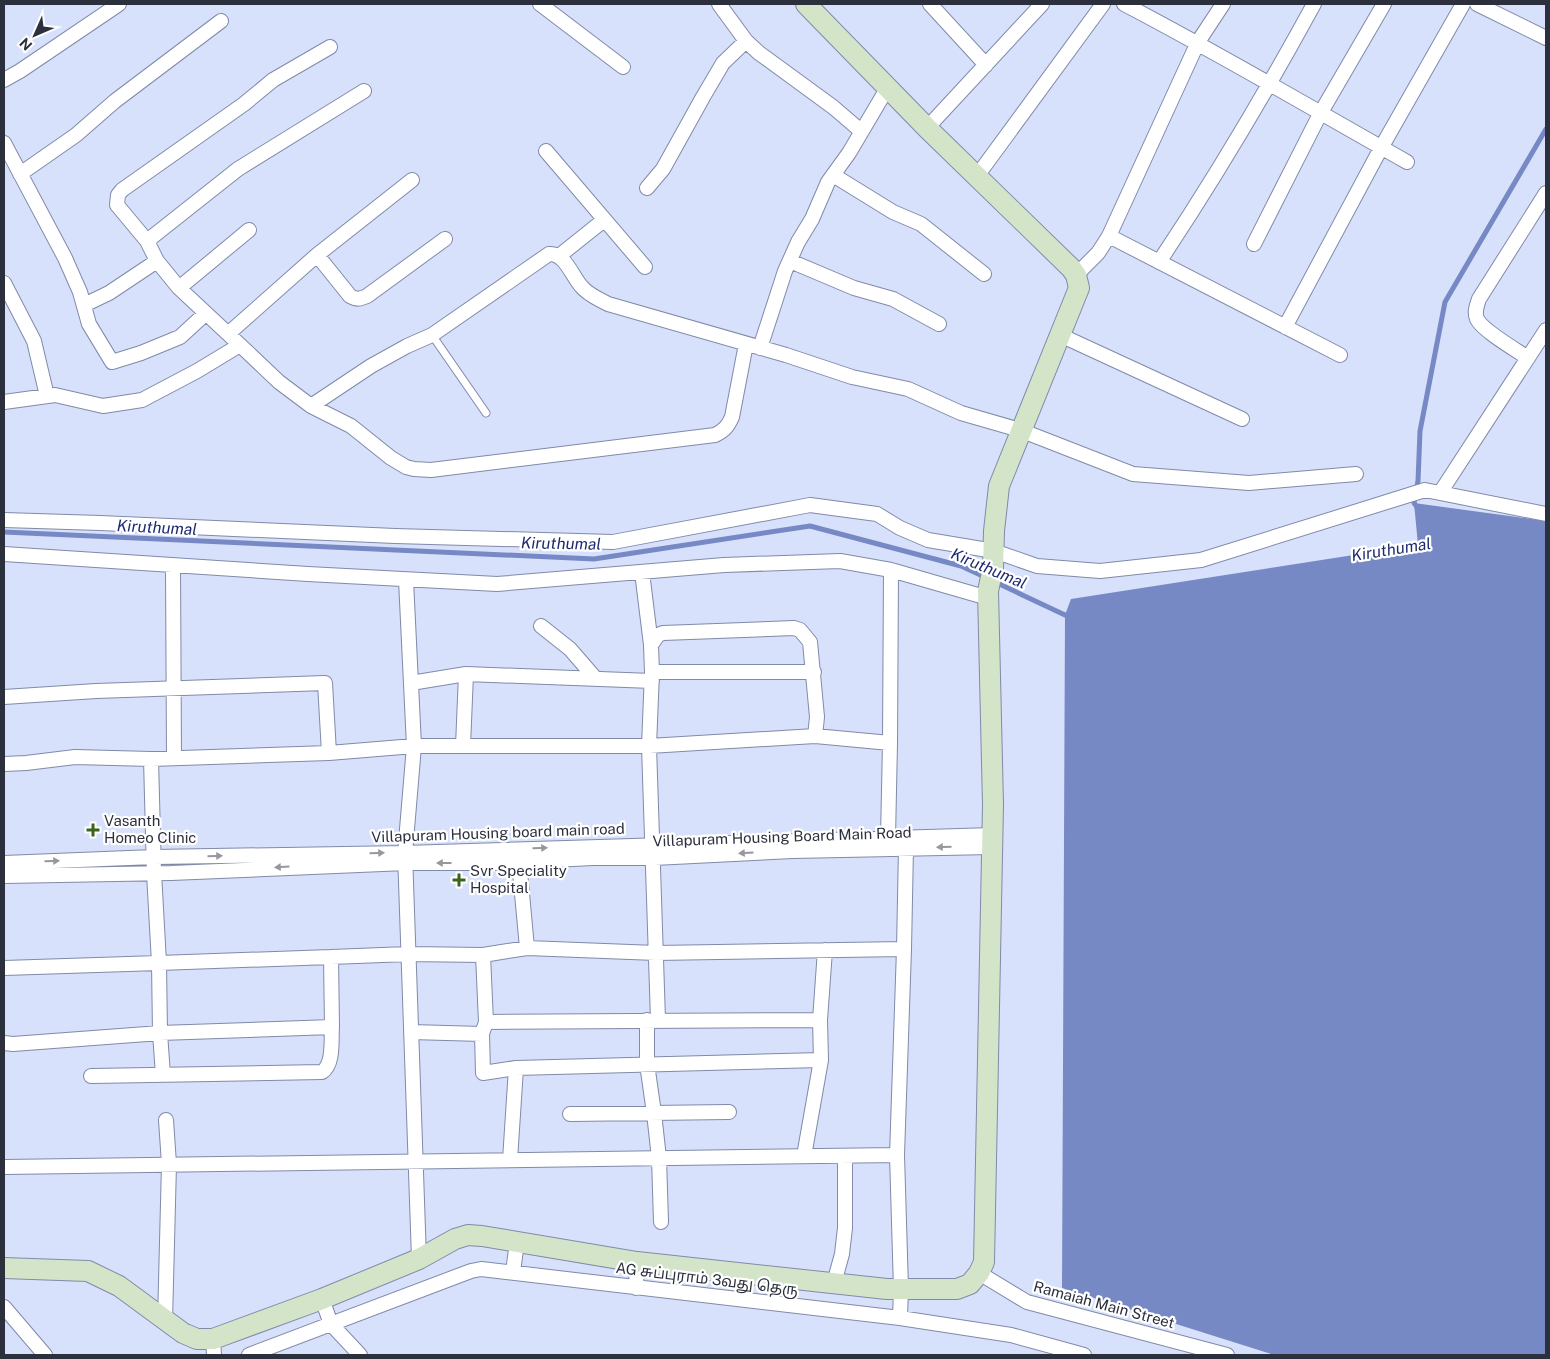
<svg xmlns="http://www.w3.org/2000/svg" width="1550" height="1359" font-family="'Public Sans','Noto Sans Tamil',sans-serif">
	<rect width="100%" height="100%" fill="#d7e1fc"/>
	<path fill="#7789c4" d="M1414,503l132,18v834h-272l-212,-67 3,-673 6,-16 347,-54z"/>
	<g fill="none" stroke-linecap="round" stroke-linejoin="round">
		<path stroke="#7789c4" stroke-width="5" d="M1417,507l-3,-4 4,-22 2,-50 25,-129 101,-173
			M4,532l590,27 216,-33 151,40 26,12
			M995,582l70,33 6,-1"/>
		<defs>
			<path id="lane" d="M432,335l54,78"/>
			<path id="street" d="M540,4l83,63
				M719,4l27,37
				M930,4l56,61
				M1124,4c96,50 189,105 283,158
				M1477,4l69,34
				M4,80l16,-9 99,-67
				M927,128l115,-124
				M4,143l61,115 15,34 9,32 23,38 29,-9 39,-16 25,-23
				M546,151l99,116
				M20,174l56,-39 39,-34 106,-80
				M833,175l60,37 28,12 63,50
				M977,176l126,-172
				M647,188l16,-19 40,-72 20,-34 23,-22 13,12 74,54 28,24
				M1109,236l231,119
				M147,241l91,-72 126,-78
				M1254,244l66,-130 64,-110
				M317,255l33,41c7,4 10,3 17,0l78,-57
				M559,256l45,-36
				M790,261l64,27 39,11 46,25
				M1159,262c56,-84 107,-170 155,-258
				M1076,275l22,-22 11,-17 89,-194 25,-38
				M4,283l30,58 13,55
				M179,288l70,-58
				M84,305l25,-12 48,-32
				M1285,327l96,-179 82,-144
				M229,333l88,-78 95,-75
				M1060,335l182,84
				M240,345l-61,-57 -22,-27 -10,-20 -30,-36 1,-10 4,-5 122,-86 29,-24 57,-33
				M760,348l25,-77 13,-29 14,-23 16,-37 21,-29 39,-66
				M1528,358c-12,-8 -46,-28 -51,-39 -3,-7 0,-14 2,-20l67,-106
				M4,402l51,-7 48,11 39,-6 55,-29 43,-26 39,37 32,24 60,-40 36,-20 25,-11 117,-81c16,-1 23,22 32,32 7,9 18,13 27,18l178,51 66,22 56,12 53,24 59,17 113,44 116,9 107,-9
				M311,406l40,20 40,32 15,9 8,2 17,1 284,-35c10,-5 13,-9 17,-18l14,-73
				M1440,493l106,-163
				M4,520l96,3 295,13 218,6 197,-37 67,9 23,14 28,12 66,11 43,15 63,5 101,-11 224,-70 121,24
				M4,554l304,20 189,10 227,-19 116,-4 51,9 97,28
				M173,566l1,192
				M891,570l-1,173 -2,95 18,10 -2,101
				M642,572l9,73
				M406,580l8,166 -9,107 14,406
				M541,626l29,23 26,30
				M794,628l6,2 10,12 7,75 -2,19 -166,10 3,-74 -1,-27 7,-10 5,-2z
				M652,672h162
				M411,683l55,-9
				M4,697l92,-6 229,-8 4,70
				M815,736l75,7
				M463,746l3,-72 186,7
				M4,764l22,-1 49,-6 76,2
				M519,861l8,87
				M4,863l150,-6 251,-4 588,-18
				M4,876l167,-3 235,-10h85l102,-5h61l139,-7 199,-4
				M483,955l3,67 334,-2 5,-70
				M331,957l-172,6 -5,-90 -3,-114 178,-6 85,-7h235l9,274
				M4,968l155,-5 1,70 3,42
				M647,1020v44l7,49 5,45 2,64
				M486,1022l-4,12 1,39 33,-5 305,-8 -1,-40
				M411,1032l71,2
				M4,1043l9,1 147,-11 172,-6 -1,-70 77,-3 75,1 44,-7 129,5 248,-4 -7,206 -893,12
				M91,1076l231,-4c12,-8 9,-31 10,-45
				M570,1114l159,-2
				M897,1155l4,134 -1,29
				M804,1156l17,-96
				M510,1160l6,-92
				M513,1272l4,-30
				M979,1273l48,29 200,53
				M834,1283l8,-29 3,-26v-72
				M636,1288l1,-26
				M322,1299l9,25 29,31
				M4,1307l41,48
				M165,1321l4,-157 -3,-44
				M213,1339l1,16
				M249,1355l222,-84 10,-2 419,49 111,17 73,20"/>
			<path id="secondary" d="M4,1268l84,3 31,15 64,47 14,6h16l109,-40 97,-40 36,-20 13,-4 14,1 155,26 250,27h70l13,-5 9,-11 5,-11 9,-457 -5,-214 5,-23 1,-37 5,-45 80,-198 -3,-13 -5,-7 -144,-140 -121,-124"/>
		</defs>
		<use href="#lane" stroke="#808aa9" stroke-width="9"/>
		<use href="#street" stroke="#808aa9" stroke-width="16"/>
		<use href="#secondary" stroke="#808aa9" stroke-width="22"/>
		<use href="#lane" stroke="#fff" stroke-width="7"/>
		<use href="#street" stroke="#fff" stroke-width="14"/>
		<use href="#secondary" stroke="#d4e4c9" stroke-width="20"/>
	</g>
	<defs><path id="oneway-solid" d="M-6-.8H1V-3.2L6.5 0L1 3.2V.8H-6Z" transform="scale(1.25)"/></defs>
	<g fill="#96989e">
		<use href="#oneway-solid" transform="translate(944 847) rotate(179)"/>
		<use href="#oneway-solid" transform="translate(540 848) rotate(-2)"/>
		<use href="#oneway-solid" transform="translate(377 853) rotate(-1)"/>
		<use href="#oneway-solid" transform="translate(746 853) rotate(177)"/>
		<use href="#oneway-solid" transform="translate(215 856) rotate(-1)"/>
		<use href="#oneway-solid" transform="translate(52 861) rotate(-2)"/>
		<use href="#oneway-solid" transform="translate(444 863) rotate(180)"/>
		<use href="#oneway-solid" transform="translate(282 867) rotate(177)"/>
	</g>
	<g fill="#3b631e" stroke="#fff" stroke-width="2">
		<path d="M90.5 822.5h5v5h5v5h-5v5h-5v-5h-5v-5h5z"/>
		<path d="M456.5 872.5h5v5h5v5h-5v5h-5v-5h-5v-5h5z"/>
	</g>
	<g text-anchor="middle" stroke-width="4.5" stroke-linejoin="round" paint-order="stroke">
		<g font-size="15" fill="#2c303d" stroke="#fff" text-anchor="start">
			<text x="104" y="826">Vasanth<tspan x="104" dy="17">Homeo Clinic</tspan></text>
			<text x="470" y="876">Svr Speciality<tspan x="470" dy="17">Hospital</tspan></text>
		</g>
		<g font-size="15" fill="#2c303d" stroke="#fff">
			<text transform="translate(498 833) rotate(-2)" y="5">Villapuram Housing board main road</text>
			<text transform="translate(782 837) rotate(-2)" y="5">Villapuram Housing Board Main Road</text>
			<text transform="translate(707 1279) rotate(7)" y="5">AG சுப்புராம் 3வது தெரு</text>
			<text transform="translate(1104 1305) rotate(15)" y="5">Ramaiah Main Street</text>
		</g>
		<g font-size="16" font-style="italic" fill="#1e2a70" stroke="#fff">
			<text transform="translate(157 527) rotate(3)" y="6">Kiruthumal</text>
			<text transform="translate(561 543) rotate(1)" y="6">Kiruthumal</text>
			<text transform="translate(1391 549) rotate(-9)" y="6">Kiruthumal</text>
			<text transform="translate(989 568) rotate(23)" y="6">Kiruthumal</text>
		</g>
	</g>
	<rect width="1550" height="1359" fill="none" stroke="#2c303d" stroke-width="10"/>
	<g transform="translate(35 35) rotate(225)" stroke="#ffffff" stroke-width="4" paint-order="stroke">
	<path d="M0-4L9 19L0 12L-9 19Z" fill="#2c303d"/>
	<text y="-8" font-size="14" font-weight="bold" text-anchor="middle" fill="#2c303d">N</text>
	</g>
</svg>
